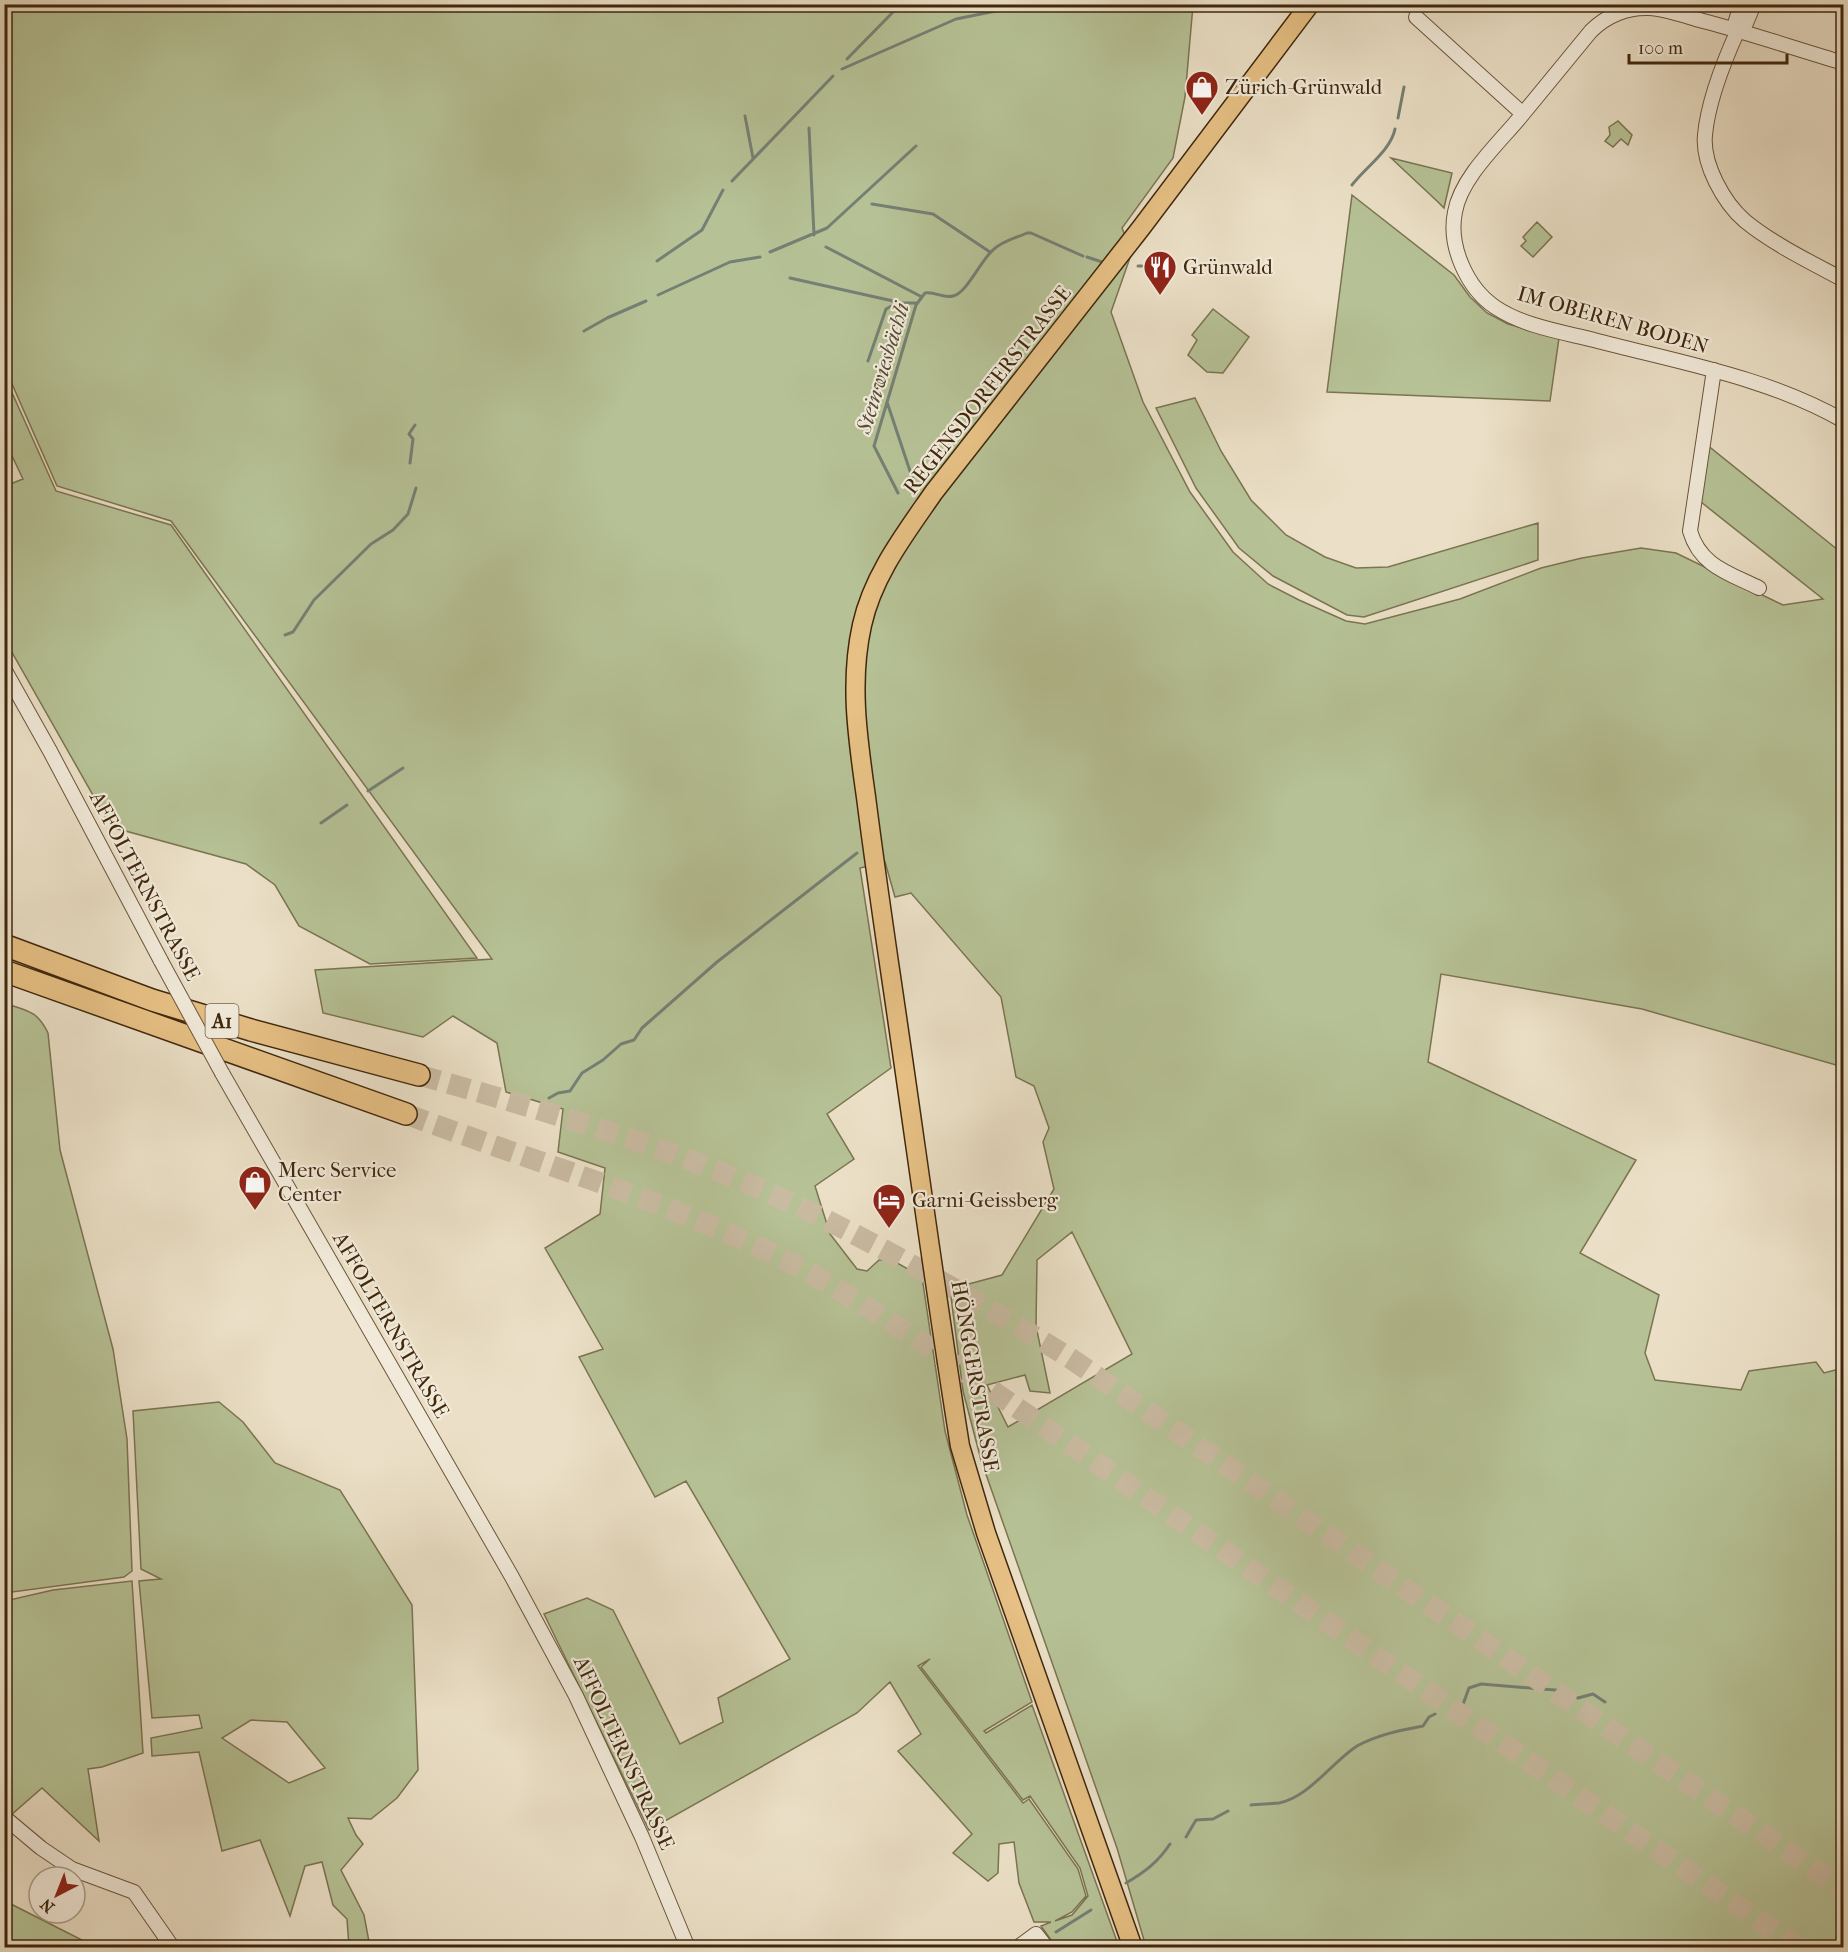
<svg xmlns="http://www.w3.org/2000/svg" width="1848" height="1952" font-family="'IM FELL French Canon',serif">
	<rect width="100%" height="100%" fill="#ebe0c7"/>
	<filter id="stains"><feTurbulence type="fractalNoise" baseFrequency=".00333" numOctaves="4"/><feColorMatrix values="0 0 0 0 .2 0 0 0 0 .09 0 0 0 0 .02 0 0 0 .5 -.17"/></filter>
	<radialGradient id="worn" r=".72"><stop offset=".6" stop-color="#630" stop-opacity="0"/><stop offset="1" stop-color="#630" stop-opacity=".3"/></radialGradient>
	<path fill="#b6c296" stroke="#7b7452" stroke-width="1.5" fill-rule="evenodd" d="M4,5h1189l-8,92 -12,61 -51,70 10,24 -21,60 32,90 47,90 43,60 35,32 31,16 47,21 19,3 95,-25 81,-31 41,-10 59,-10 35,5 107,52 40,-6 -122,-97 6,-57 136,109v513l-201,-58 -201,-35 -13,88 208,98 -56,93 79,42 -14,58 10,27 86,10 8,-19 67,-9 8,11 19,-5v579h-697l-29,-99 -136,-388 -18,-69 -13,-102 52,-14 52,-86 -11,-47 6,-14 -15,-42 -18,-9 -15,-80 -90,-104 -16,4 -10,-35 -25,6 31,200 -64,46 27,45 -39,27 15,48 27,35 10,2 12,-11h13l30,17 23,154 22,84 65,187 -48,29 2,2 46,-28 87,242h-63l-15,-21 10,-4h-17l-15,-39 -5,-41 -15,2 -1,29 -10,8 -35,-28 19,-19 -74,-83 23,-17 -31,-52 -33,31 -208,117 -105,-216 43,-16 26,12 67,134 43,-22 -5,-24 72,-39 -104,-178 -31,16 -76,-140 24,-8 -58,-101 55,-34 5,-46 -47,-16 5,-43 -57,-17 -9,-49 -44,-27 -30,21 -100,-24 -8,-43 177,-11 -321,-438 -114,-35 -52,-118zM1072,1232l60,122 -124,73 -21,-42 38,-10 5,16 20,2 -14,-67 1,-66zM930,1659l-9,8 102,133 7,-4 50,72 8,28 -16,19 -17,6 17,-9 14,-16 -8,-27 -49,-70 -6,4 -105,-137z
		M1618,121l14,14 -4,10 -7,-6 -8,8 -8,-6 5,-6 -1,-8z
		M1391,158l61,15 -8,35 -6,-6z
		M1352,195l102,80 16,22 17,16 21,11 51,14 -9,63 -223,-9z
		M1537,222l15,15 -19,20 -12,-11 5,-5 -3,-4z
		M1213,309l36,28 -26,36 -16,-1 -19,-17 9,-15 -5,-5z
		M5,377l51,114 115,34 306,433 -107,6 -71,-38 -24,-41 -29,-21 -135,-37 -106,-187v-154l18,-7 -18,-38z
		M1195,398l26,53 30,49 35,35 39,22 31,11 32,-1 150,-44v37l-174,57 -17,-2 -74,-39 -34,-28 -43,-60 -40,-80z
		M4,1003c23,8 33,7 44,30l12,117 53,199 14,90 5,132 -8,6 -119,16z
		M219,1402l24,20 32,41 65,27 72,115 6,165 -21,28 -26,21 -23,-1 8,17 7,9 -22,26 23,45 6,32h-21l-2,-28 -14,-14 -11,-43 -17,4 -15,50 -30,-76 -38,11 -23,-99 -47,4 -1,-18 51,-10 -3,-13 -47,3 -13,-137 22,-2 -20,-10 -8,-158zM251,1720l36,2 38,46 -36,15 -67,-45z
		M132,1581l11,172 -41,14 -14,2 11,72 -57,-53 -31,27 -6,-4 1,-87 -2,-2 1,-121 48,-11z
		M5,1901l77,39 -4,7h-73z"/>
	<g fill="none" stroke-linecap="round" stroke-linejoin="round">
		<path stroke="#758075" stroke-width="3" d="M847,59l48,-49
			M842,69l114,-50 55,-11
			M745,116l8,42
			M1398,118l6,-31
			M809,128l5,107
			M732,181l101,-105
			M1352,185c13,-17 39,-35 43,-56
			M872,204l61,10 57,38
			M826,247l96,50
			M770,252l57,-24 89,-82
			M1087,257l15,5
			M657,261l45,-31 21,-40
			M1138,266h4
			M790,278l112,25h15
			M658,295l72,-33 30,-5
			M584,331l23,-13 39,-17
			M868,361l18,-52 11,-6
			M887,402l26,78
			M410,463l3,-24 -4,-5 6,-9
			M898,493l-24,-47 42,-141 9,-12c10,-2 18,6 28,3 13,-2 28,-36 40,-46 9,-9 23,-12 34,-17h4l52,23
			M285,635l8,-3 21,-32 57,-56 22,-14 15,-16 8,-26
			M368,791l35,-23
			M321,823l26,-18
			M549,1098l9,-5 12,-2 12,-18 21,-13 18,-16 13,-4 8,-12 75,-66 140,-109
			M1453,1712l9,-5 7,-19 12,-4 86,7 11,7 15,-4 12,8
			M1251,1805c9,-1 19,-1 28,-2 30,-6 52,-40 78,-57 20,-11 44,-16 66,-20l6,-9 6,-3
			M1186,1837l10,-17 17,-1 15,-8
			M1126,1883c19,-11 32,-21 44,-39
			M1056,1932l35,-22"/>
		<path stroke="#c9bba2" stroke-width="21" stroke-dasharray="21 10" stroke-linecap="butt" d="M419,1075c116,33 233,66 344,115 107,48 208,107 307,168l774,532
			M406,1114c125,47 255,84 375,144 51,25 100,58 148,89l870,601"/>
		<defs>
			<path id="minor" d="M1754,4l-10,24 -6,2c-14,31 -30,72 -33,105 -3,29 19,68 40,86 28,23 67,42 99,59
				M1416,17l107,97
				M1738,30l-3,-6 6,-20
				M1844,63c-48,-14 -94,-30 -141,-42 -18,-5 -36,-12 -54,-13 -22,-1 -43,8 -58,23 -23,28 -46,56 -69,84 -22,27 -61,62 -67,97 -7,34 12,76 40,95 28,19 67,25 99,33 84,22 173,37 250,81
				M1714,370l-24,161c10,35 39,42 69,57
				M4,669l46,82 111,210
				M222,1073l290,504 64,119 66,141 46,111
				M4,1817l37,31 31,21 62,23 39,56
				M1017,1948l19,-14 11,14"/>
			<path id="major" d="M1133,1948l-147,-415 -26,-87c-26,-161 -47,-322 -71,-483 -8,-55 -16,-111 -23,-166 -8,-57 -17,-114 -4,-172 11,-50 43,-91 72,-133l207,-264 169,-224"/>
			<path id="highway" d="M4,945l148,55 99,30 168,45
				M4,971l402,143"/>
		</defs>
		<use href="#minor" stroke="#6b553c" stroke-width="16"/>
		<use href="#major" stroke="#40270d" stroke-width="21"/>
		<use href="#highway" stroke="#40270d" stroke-width="24"/>
		<use href="#minor" stroke="#f2ebdb" stroke-width="14"/>
		<use href="#major" stroke="#e6c084" stroke-width="18"/>
		<use href="#highway" stroke="#e6c084" stroke-width="21"/>
		<defs>
			<path id="minor-bridge" d="M161,961l61,112"/>
		</defs>
		<use href="#minor-bridge" stroke="#6b553c" stroke-width="16" stroke-linecap="butt"/>
		<use href="#minor-bridge" stroke="#f2ebdb" stroke-width="14"/>
	</g>
	<defs>
		<symbol id="shop-pin" viewBox="-11 -11 22 30"><path d="M0 17L-7.5 6A9.5 9.5 0 1 1 7.5 6Z" fill="#8f2418" stroke="#f2ebdb"/><path d="M-5-2.5h2.3a2.7 3.5 0 0 1 5.4 0H5L5.5 6h-11ZM-1.5-2.5h3a1.5 2.3 0 0 0-3 0Z" fill="#fff"/></symbol>
		<symbol id="restaurant-pin" viewBox="-11 -11 22 30"><path d="M0 17L-7.5 6A9.5 9.5 0 1 1 7.5 6Z" fill="#8f2418" stroke="#f2ebdb"/><path d="M-5-6h1v4h1v-4h1v4h1v-4h1v5L-1.5 .5V6h-2V.5L-5-1ZM5-6V6H3V1.5H1.5Q1.5-4 5-6Z" fill="#fff"/></symbol>
		<symbol id="hotel-pin" viewBox="-11 -11 22 30"><path d="M0 17L-7.5 6A9.5 9.5 0 1 1 7.5 6Z" fill="#8f2418" stroke="#f2ebdb"/><path d="M-6-4.5h1.5V1H6V5H4.5V3h-9V5H-6ZM-4 0a1.8 1.8 0 1 1 3.6 0ZM.5 0V-2.5h3Q6-2.5 6 0Z" fill="#fff"/></symbol>
	</defs>
	<g fill-rule="evenodd">
		<use href="#shop-pin" x="1183" y="68" width="38" height="52"/>
		<use href="#restaurant-pin" x="1141" y="248" width="38" height="52"/>
		<use href="#shop-pin" x="236" y="1163" width="38" height="52"/>
		<use href="#hotel-pin" x="870" y="1181" width="38" height="52"/>
	</g>
	<g text-anchor="middle" stroke-width="4.5" stroke-linejoin="round" paint-order="stroke">
		<rect fill="#f2ebdb" stroke="#75624b" stroke-width="1.5" x="205.5" y="1004" width="33" height="34" rx="4.5"/>
		<g font-size="20" font-weight="bold" fill="#40270d">
			<text x="222" y="1028">A1</text>
		</g>
		<g font-size="21" fill="#40270d" stroke="#f2ebdb" text-anchor="start">
			<text x="1225" y="94">Zürich-Grünwald</text>
			<text x="1183" y="274">Grünwald</text>
			<text x="278" y="1177">Merc Service<tspan x="278" dy="24">Center</tspan></text>
			<text x="912" y="1207">Garni-Geissberg</text>
		</g>
		<g font-size="21" fill="#40270d" stroke="#f2ebdb">
			<text transform="translate(1613 320) rotate(16)" y="7">IM OBEREN BODEN</text>
			<text transform="translate(987 390) rotate(-52)" y="7">REGENSDORFERSTRASSE</text>
			<text transform="translate(145 886) rotate(62)" y="7">AFFOLTERNSTRASSE</text>
			<text transform="translate(391 1325) rotate(60)" y="7">AFFOLTERNSTRASSE</text>
			<text transform="translate(975 1376) rotate(80)" y="7">HÖNGGERSTRASSE</text>
			<text transform="translate(624 1753) rotate(65)" y="7">AFFOLTERNSTRASSE</text>
		</g>
		<g font-size="22" font-style="italic" fill="#564c38" stroke="#f2ebdb">
			<text transform="translate(882 368) rotate(-73)" y="8">Steinwiesbächli</text>
		</g>
	</g>
	<rect width="1848" height="1952" fill="none" stroke="#ebe0c7" stroke-width="24"/>
	<rect x="6" y="6" width="1836" height="1940" fill="none" stroke="#40270d" stroke-width="3"/>
	<rect x="12" y="12" width="1824" height="1928" fill="none" stroke="#40270d" stroke-width="1.5"/>
	<g transform="translate(57 1895) rotate(222)"><circle r="28" fill="#f2ebdb" stroke="#ab9d89" stroke-width="1.5"/>
	<path d="M0-4.5L10 22L0 15L-10 22Z" fill="#8f2418"/>
	<text y="-9" font-size="16" font-weight="bold" text-anchor="middle" fill="#40270d">N</text>
	</g>
	<path d="M1629 54v9h158v-9" fill="none" stroke="#40270d" stroke-width="3"/>
	<text x="1638" y="54" font-size="18" fill="#40270d" stroke="#f2ebdb" stroke-width="4.5" paint-order="stroke">100 m</text>
	<rect width="100%" height="100%" filter="url(#stains)"/>
	<rect width="100%" height="100%" fill="url(#worn)"/>
</svg>
